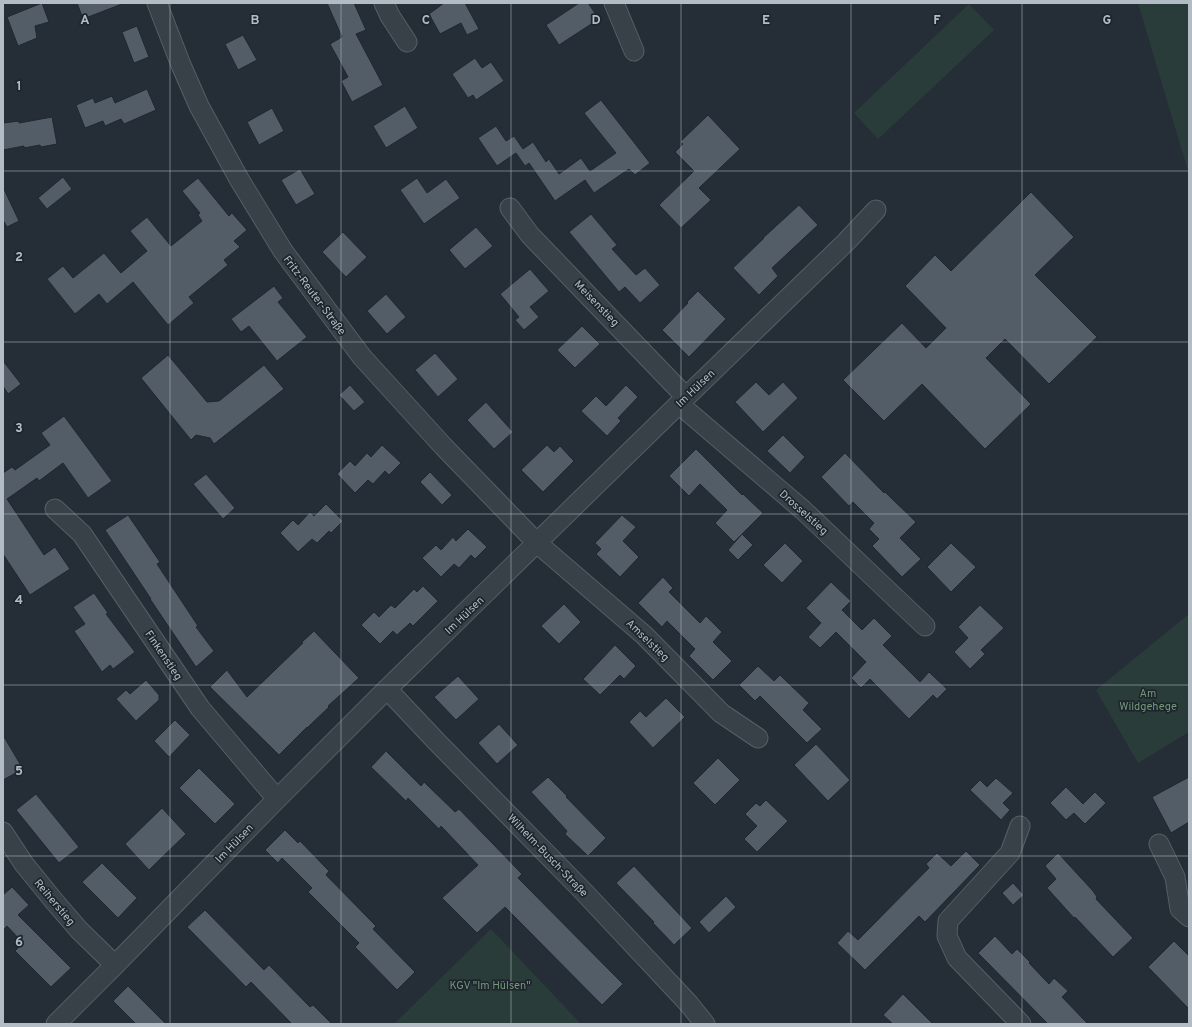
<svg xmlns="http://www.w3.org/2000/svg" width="1192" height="1027" font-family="Overpass,sans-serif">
	<rect width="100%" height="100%" fill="#252e37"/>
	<path fill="#2a3c3a" d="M1138,3h51v171z
		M969,4l25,26 -116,109 -24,-26z
		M1189,614v118l-51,31 -42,-73z
		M491,929l90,95h-187z"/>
	<path fill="#525d68" stroke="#1f272f" d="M42,3l7,19 -14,4 2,12 -19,8 -11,-29z
		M77,3h44l1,1 -39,15z
		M327,3h27l12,27 -10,4 27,51 -31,17 -11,-21 7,-4 -18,-33 12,-7z
		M444,3h21l14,26 -12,6 -6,-12 -21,11 -11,-20z
		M579,3h9l11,16 -40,26 -13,-20z
		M137,26l12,31 -15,6 -12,-31z
		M243,35l14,25 -19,10 -13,-26z
		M475,58l7,10 9,-6 13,19 -28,19 -3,-5 -5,3 -16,-24z
		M147,89l9,21 -32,14 -3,-5 -16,7 -2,-5 -18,7 -9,-23 17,-7 2,5 17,-7 3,7z
		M601,100l49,63 -15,12 -6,-6 -35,24 -9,-13 -30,21 -26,-38 -4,3 -9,-13 -19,13 -19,-28 18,-12 10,15 8,-5 9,13 10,-7 13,20 3,-3 10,15 22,-16 9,13 26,-18 -32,-40z
		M405,106l13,22 -32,20 -13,-22z
		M272,108l12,23 -25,14 -12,-23z
		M708,115l32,34 -41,39 12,12 -30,28 -22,-23 35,-34 -19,-19 8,-8 -3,-2z
		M52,117l5,27 -16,3 -1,-2 -16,3v-2l-21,4v-27l16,-2v2z
		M300,169l15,25 -19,11 -15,-25z
		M63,177l9,12 -25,20 -9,-11z
		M198,178l31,38 3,-3 15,17 -13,11 6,6 -16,13 4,5 -39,32 5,6 -26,22 -35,-43 -26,22 -8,-10 -24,20 -28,-35 16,-13 10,12 31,-25 17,20 26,-22 -17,-20 17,-14 24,29 31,-25 -4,-6 2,-2 -18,-22z
		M417,178l10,15 19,-14 14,19 -36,26 -24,-34z
		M3,187l16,34 -12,6 -4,-7z
		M1031,192l43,45 -39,38 62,62 -48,47 -44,-45 -19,19 45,46 -46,45 -63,-65 -38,37 -41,-41 59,-57 24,25 20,-20 -41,-42 30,-31 16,16z
		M799,205l19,20 -46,43 6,8 -19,19 -26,-27 31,-30h-1z
		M591,214l26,31 -5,4 24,26 9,-7 15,17 -20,18 -15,-16 -6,5 -50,-60z
		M476,227l17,19 -28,23 -16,-19z
		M343,232l24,25 -21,20 -24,-25z
		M530,269l19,22 -19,16 9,10 -15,13 -9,-10 4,-3 -19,-23z
		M274,286l9,12 -5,4 29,35 -30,24 -28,-35 -8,6 -10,-13z
		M698,291l28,28 -37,38 -27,-27 26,-27 -1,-1z
		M386,294l20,23 -19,17 -20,-23z
		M582,326l18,18 -25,24 -18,-18z
		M435,353l23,26 -20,18 -23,-27z
		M168,355l39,47 12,-1 45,-36 20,24 -70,55 -4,-6 -14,-3 -5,5 -50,-62z
		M3,361l18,23 -13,10 -5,-8z
		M756,382l13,13 14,-13 15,16 -35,34 -28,-30z
		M350,385l15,17 -11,9 -15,-16z
		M626,385l12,12 -20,21 3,3 -14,15 -26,-25 15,-15 10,10z
		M486,402l27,30 -19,17 -27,-29z
		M64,416l48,65 -24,17 -25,-35 -24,18 -2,-3 -30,21 37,56 11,-8 15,22 -40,26 -27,-41v-81l9,-6 3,3 35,-25 -9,-12z
		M783,435l22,22 -15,16 -23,-22z
		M382,445l19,18 -12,12 -4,-4 -12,13 -5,-4 -13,13 -18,-19 13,-13 5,5 12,-13 4,4z
		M547,445l7,7 6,-6 14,15 -31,31 -22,-22z
		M696,449l46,46 1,-1 20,19 -29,29 -19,-19 12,-13 -27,-26 -11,12 -20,-20z
		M845,453l39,40 1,-1 31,30 -16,16 21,21 -19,18 -30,-31 7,-7 -10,-10 5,-6 -21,-21 -4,4 -28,-29z
		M430,472l22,23 -10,10 -22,-23z
		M206,474l29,34 -12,11 -30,-35z
		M326,504l17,17 -12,12 -2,-2 -12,12 -5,-4 -14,13 -18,-19 13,-13 5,5 12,-13 4,4z
		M128,515l32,47 -3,2 41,62 -2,1 18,24 -18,16 -46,-68h1l-46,-69z
		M622,515l14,12 -13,14 16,16 -19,20 -24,-23 5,-5 -6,-6z
		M468,529l19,18 -12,12 -4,-4 -12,13 -5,-4 -13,13 -19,-19 14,-13 5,5 12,-13 3,4z
		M742,534l11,11 -15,15 -10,-10z
		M785,543l18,18 -21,22 -19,-18z
		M951,543l25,24 -25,25 -24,-25z
		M663,577l10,11 -4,4 31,31 6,-7 16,16 -9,10 19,19 -19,19 -24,-24 6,-7 -28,-28 -5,6 -24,-24z
		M831,582l20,19 -9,9 20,20 12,-12 18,18 -9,9 37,37 9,-10 18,17 -10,10 -4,-4 -24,24 -39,-40 -9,9 -10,-10 15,-16 -30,-30 -16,16 -12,-11 13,-14 -15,-15z
		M423,586l15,15 -25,25 -3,-3 -13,12 -4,-4 -13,13 -19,-19 13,-13 5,5 12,-12 4,3 19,-19 3,3z
		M94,593l14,20 -2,1 29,38 -22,17 -3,-4 -8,7 -28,-41 11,-7 -12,-17z
		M564,604l17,18 -22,22 -18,-18z
		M980,605l24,23 -23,22 4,4 -15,15 -16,-17 14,-14 -10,-11z
		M314,631l45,47 -31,28 1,1 -22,21v-1l-28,28 -69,-68 17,-17 20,27 56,-54 -1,-1z
		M615,645l21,21 -12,13 -4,-4 -20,20 -17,-16z
		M758,666l16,15 6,-6 29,28 -6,7 19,19 -15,14 -47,-47 -5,5 -16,-16z
		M458,676l21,23 -23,21 -22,-23z
		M146,680l13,15v5l-23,21 -20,-22 10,-9 4,4z
		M666,698l19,19 -32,31 -24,-26 11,-11 6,6z
		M175,720l15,15 -21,22 -15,-16z
		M499,724l19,21 -21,19 -19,-21z
		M3,735l20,34 -20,11z
		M816,744l34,36 -22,21 -34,-36z
		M386,751l35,35 3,-4 31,30 4,-3 63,65 -4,4 105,106 -21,21 -97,-98 -28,26 -35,-35 36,-33 -37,-39 -2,3 -31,-31 -2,3 -35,-34z
		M718,758l22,22 -25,25 -22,-22z
		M199,768l36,36 -20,20 -36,-36z
		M548,777l19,19 -1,1 40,41 -18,18 -23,-22 2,-3 -36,-39z
		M1189,777v45l-18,11 -19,-36z
		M996,778l17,15 -10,10 7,7 -9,10 -31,-30 10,-10 7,7z
		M1066,787l17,17 12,-12 11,11 -21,21 -11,-11 -8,7 -16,-17z
		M36,794l43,53 -20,16 -43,-53z
		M766,800l22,21 -31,31 -13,-13 13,-13 -12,-12 11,-11 4,3z
		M162,808l24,26 -37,36 -24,-26z
		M285,830l13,13 2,-2 29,30 -3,4 50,51 -3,3 42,43 -18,18 -42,-43 4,-4 -51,-51 4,-4 -30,-30 -4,5 -13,-13z
		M966,851l14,14 -55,57 -6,-6 -54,54 -28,-27 11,-12 10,9 71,-72 -3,-4 11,-11 14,13z
		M1058,853l35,38 4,6 -1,2 37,39 -20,19 -38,-40 -1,1 -27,-30 9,-9 -11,-13z
		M102,863l35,35 -19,20 -36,-36z
		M634,866l58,62 -18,17 -21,-22 1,-1 -38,-39z
		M1013,883l11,12 -11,10 -11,-12z
		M12,887l17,18 -11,10 53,53 -20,19 -36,-36 8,-8 -16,-17 -4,4v-35z
		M726,896l10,11 -27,26 -10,-11z
		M205,910l59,60 5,-5 41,42 3,-2 19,19h-40l-41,-42 -5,5 -59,-60z
		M995,936l17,18 5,-5 13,13 -1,1 20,21 5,-6 14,13 -6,6 26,27h-40l-70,-71z
		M1174,941l15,15v53l-41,-42z
		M128,986l38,38h-30l-23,-23z
		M903,994l30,30h-40l-10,-9z"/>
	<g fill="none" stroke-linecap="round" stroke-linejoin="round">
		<defs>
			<path id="street" d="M157,3l24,62 18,41 40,73 44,72 79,106 81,89 94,97 107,92 77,78 37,25
				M384,3l6,13 17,26
				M614,3l20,48
				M510,208l20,27 156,162
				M679,404l124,106 122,116
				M55,509l27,25 118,174 77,91
				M387,689l49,52 147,150 106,113 16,20
				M1020,826l-10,27 -62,68 -1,15 10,22 64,66
				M3,832l21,32 30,37 25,29 36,35
				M1159,844l16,33 5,32 9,8
				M56,1024l59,-59 162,-166 110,-110 299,-292 160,-155 30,-32"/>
		</defs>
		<use href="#street" stroke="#565e66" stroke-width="21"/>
		<use href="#street" stroke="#384048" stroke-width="19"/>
	</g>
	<path fill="none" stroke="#b3bbc4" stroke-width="1" stroke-opacity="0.55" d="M170,3v1021M341,3v1021M511,3v1021M681,3v1021M851,3v1021M1022,3v1021M3,171h1186M3,342h1186M3,514h1186M3,685h1186M3,856h1186"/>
	<g text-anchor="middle" stroke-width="3.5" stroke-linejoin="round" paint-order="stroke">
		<g font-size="11" fill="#b3bbc4" stroke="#1d252d">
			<text transform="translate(315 295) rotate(53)" y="4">Fritz-Reuter-Straße</text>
			<text transform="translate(597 303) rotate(46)" y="4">Meisenstieg</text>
			<text transform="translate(695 388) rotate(-44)" y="4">Im Hülsen</text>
			<text transform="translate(804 512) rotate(42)" y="4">Drosselstieg</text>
			<text transform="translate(464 615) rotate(-44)" y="4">Im Hülsen</text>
			<text transform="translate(648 640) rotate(44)" y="4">Amselstieg</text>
			<text transform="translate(164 655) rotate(56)" y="4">Finkenstieg</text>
			<text transform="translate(234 843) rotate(-46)" y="4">Im Hülsen</text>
			<text transform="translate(548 855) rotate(46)" y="4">Wilhelm-Busch-Straße</text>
			<text transform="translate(55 902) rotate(50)" y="4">Reiherstieg</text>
		</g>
		<g font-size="11" fill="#749779" stroke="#1d252d">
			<text x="1148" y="697">Am<tspan x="1148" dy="13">Wildgehege</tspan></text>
			<text x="490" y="989">KGV "Im Hülsen"</text>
		</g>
	</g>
	<g font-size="13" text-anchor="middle" font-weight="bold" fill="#b3bbc4" stroke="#1d252d" stroke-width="3.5" stroke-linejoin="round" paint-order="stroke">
		<text x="85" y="24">A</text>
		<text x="255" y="24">B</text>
		<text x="426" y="24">C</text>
		<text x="596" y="24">D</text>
		<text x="766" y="24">E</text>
		<text x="937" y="24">F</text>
		<text x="1107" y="24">G</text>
		<text x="19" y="90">1</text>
		<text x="19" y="261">2</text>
		<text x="19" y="432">3</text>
		<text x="19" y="604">4</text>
		<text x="19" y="775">5</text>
		<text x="19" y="946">6</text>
	</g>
	<rect width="1192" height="1027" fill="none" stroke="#b3bbc4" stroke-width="8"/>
</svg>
